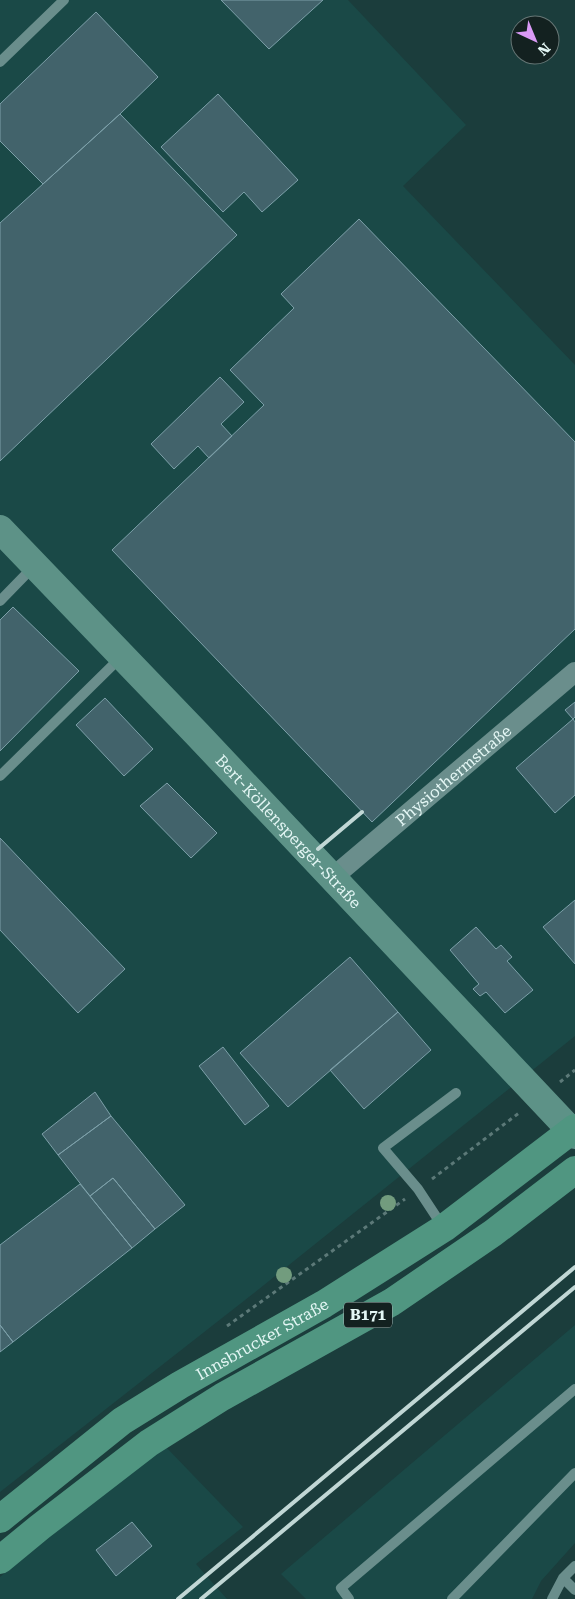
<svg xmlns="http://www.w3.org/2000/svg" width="575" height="1599" font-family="'Roboto Serif',serif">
	<rect width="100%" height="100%" fill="#1b3d3c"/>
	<path fill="#1a4947" d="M0,0h348l118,125 -63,61 172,179v671l-321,257 -254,199z
		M575,1325v218l-34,38 -9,18h-226l-25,-25z
		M164,1445l79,82 -47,37 31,35h-227v-22z"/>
	<path fill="#42636b" stroke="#7da0a9" d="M221,0h102l-54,49z
		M96,12l62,65 -38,37 -77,70 -43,-43v-37z
		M218,94l80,86 -36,32 -18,-20 -21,20 -62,-65z
		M120,114l117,121 -237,226v-238z
		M359,219l216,223v187l-203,193 -260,-272 152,-145 -34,-35 64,-62 -13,-14z
		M220,377l24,25 -23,22 11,12 -23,22 -11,-12 -24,23 -23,-25z
		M13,607l66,64 -79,80v-131z
		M105,698l48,51 -29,27 -48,-51z
		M575,702v15l-2,2 -8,-9z
		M573,719l2,3v73l-20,18 -39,-45z
		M167,783l50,50 -26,25 -51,-52z
		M0,838l125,131 -47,44 -78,-83z
		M575,900v64l-32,-37z
		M476,927l20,22 5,-4 11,12 -5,4 26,29 -28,23 -19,-21 -6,4 -7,-7 6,-5 -29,-34z
		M350,957l48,55 -110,95 -48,-54z
		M398,1012l33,38 -67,59 -34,-39z
		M223,1047l46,59 -24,19 -46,-59z
		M95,1092l16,24 -53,39 -16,-21z
		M111,1116l74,89 -30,24 -42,-51 -23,18 -32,-41z
		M113,1178l42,51 -23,19 -42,-52z
		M80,1184l52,64 -119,94 -13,-17v-80z
		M0,1325l13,17 -13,10z
		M132,1522l20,24 -36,30 -20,-26z"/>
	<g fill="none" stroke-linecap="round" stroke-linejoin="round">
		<path stroke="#5c7978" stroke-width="3" stroke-dasharray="4 4" stroke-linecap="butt" d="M560,1082l15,-12
			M432,1179l87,-66
			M227,1326l178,-127"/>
		<path stroke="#6a8e8c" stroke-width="10" d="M0,62l64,-62
			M0,601l34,-35
			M0,776l121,-119
			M443,1227l-25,-38 -35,-41 73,-55
			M563,1578l12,12
			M349,1599l-8,-11 234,-199
			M452,1599l123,-126
			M552,1599l11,-21 12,-12"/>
		<path stroke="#6a8e8c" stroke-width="20" id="s1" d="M332,878l243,-206"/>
		<path stroke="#5d9287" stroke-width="28" id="s2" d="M0,529l198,206 377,400"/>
		<g stroke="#509681" stroke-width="28">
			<path id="s3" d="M0,1519l122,-98 58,-36 144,-81 120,-76 131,-100"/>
			<path d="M0,1560l40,-33 109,-84 73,-46 170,-95 101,-69 82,-63"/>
		</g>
		<path stroke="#c1d7d5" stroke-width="4" d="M318,849l44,-37
			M178,1599l397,-332
			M201,1599l374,-312"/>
	</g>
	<g fill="#729c7e">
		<circle cx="388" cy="1203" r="8"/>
		<circle cx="284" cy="1275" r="8"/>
	</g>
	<g text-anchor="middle" stroke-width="4" stroke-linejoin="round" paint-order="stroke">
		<rect fill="#132120" stroke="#a5b6b4" stroke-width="1" x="344" y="1302.5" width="48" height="25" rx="4"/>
		<g font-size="15" font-weight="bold" fill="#e3f6f4">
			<text x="368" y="1320">B171</text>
		</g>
		<g font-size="16" fill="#e3f6f4" stroke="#132120">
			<text dy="6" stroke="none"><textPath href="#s1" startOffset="159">Physiothermstraße</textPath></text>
			<text dy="6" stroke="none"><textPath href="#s2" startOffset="418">Bert-Köllensperger-Straße</textPath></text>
			<text dy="6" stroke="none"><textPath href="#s3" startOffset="319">Innsbrucker Straße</textPath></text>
		</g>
	</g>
	<g transform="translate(535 40) rotate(136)"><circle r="24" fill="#132120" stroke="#667675"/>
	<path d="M0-4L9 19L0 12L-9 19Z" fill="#da9af6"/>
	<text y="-8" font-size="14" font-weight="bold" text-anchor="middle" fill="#e3f6f4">N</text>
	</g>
</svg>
